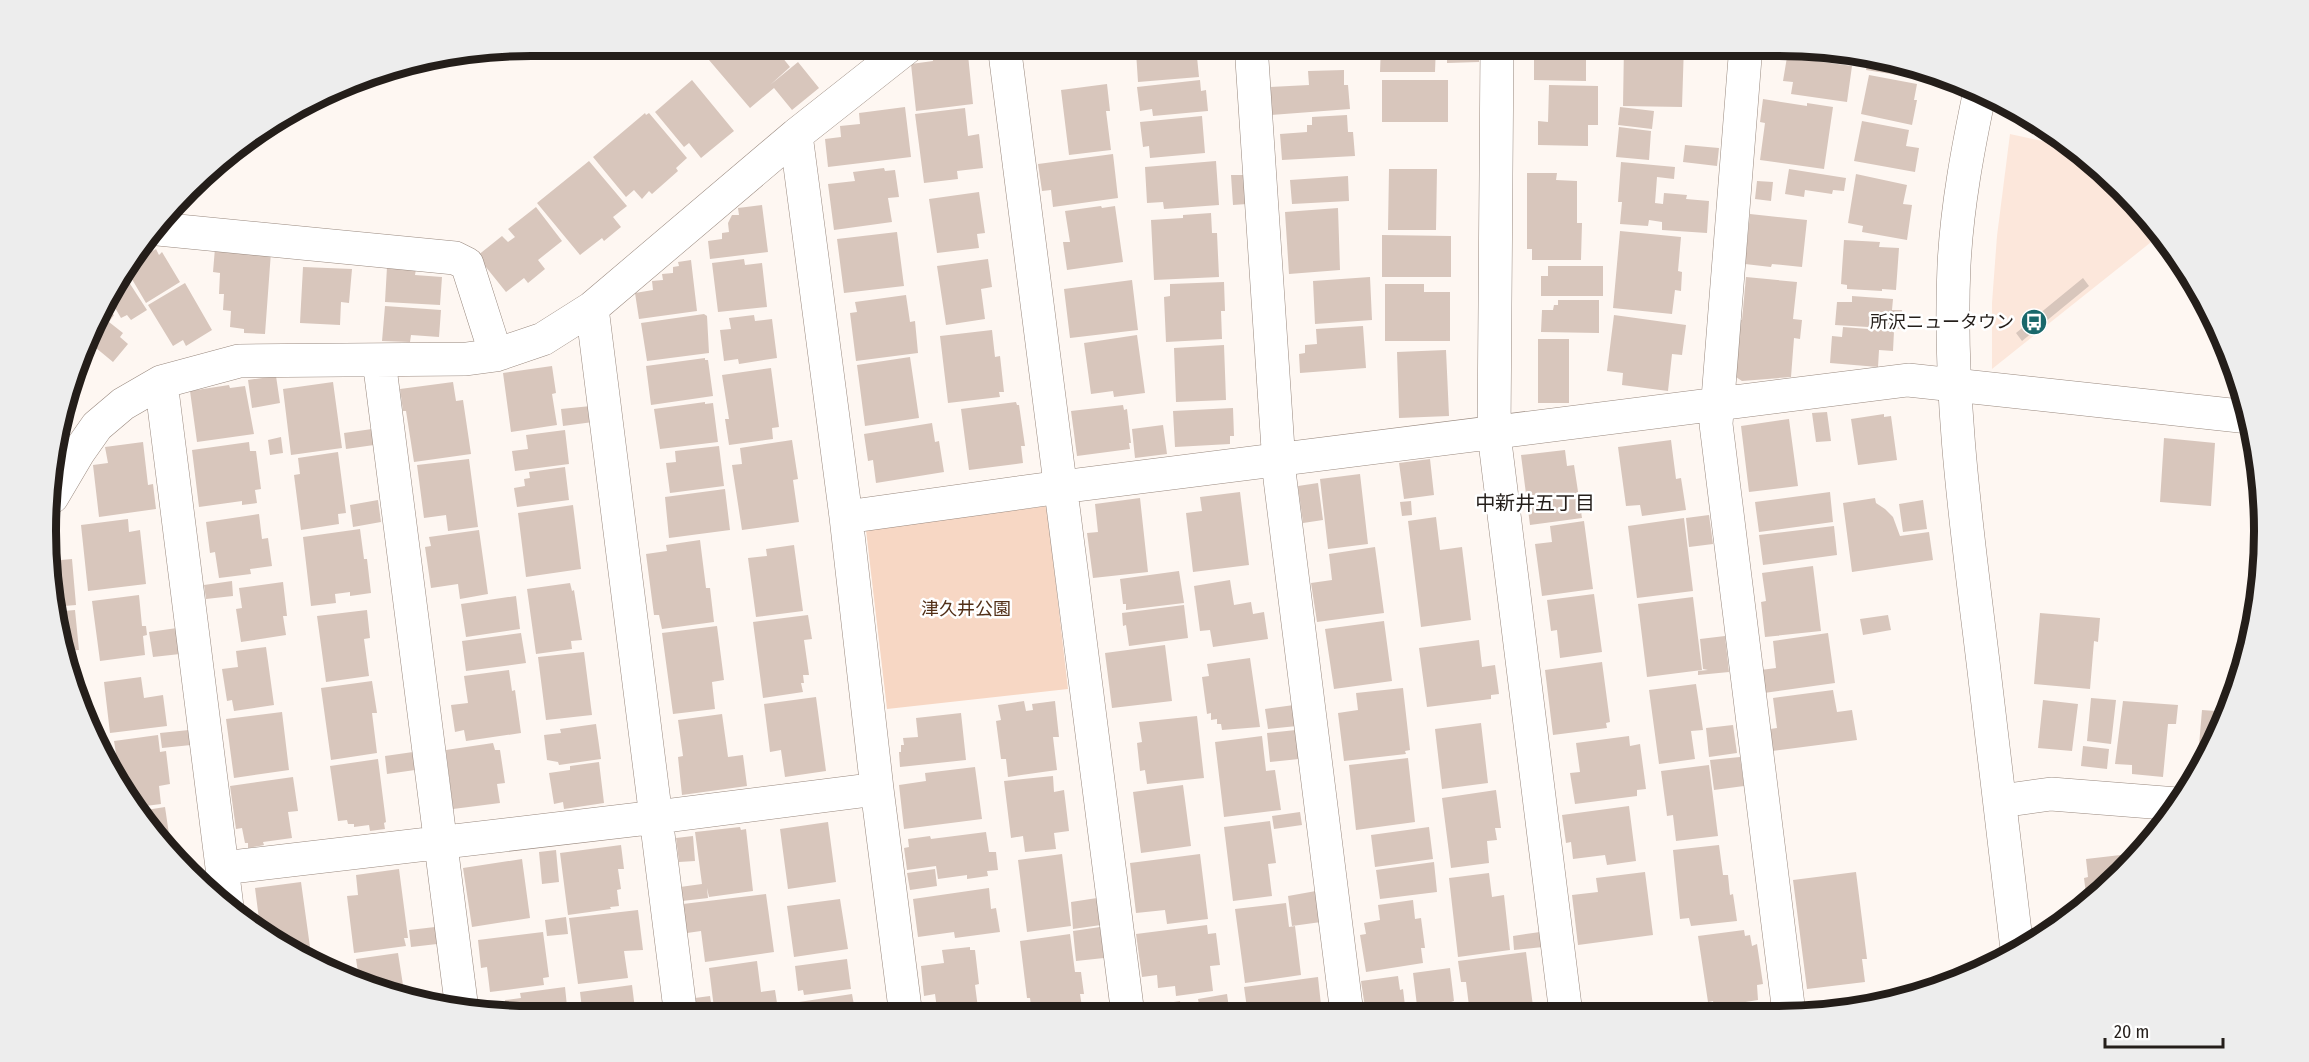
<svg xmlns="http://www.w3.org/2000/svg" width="2309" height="1062" font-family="'Fira Sans Condensed','Noto Sans JP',sans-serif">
	<rect width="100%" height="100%" fill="#fef7f2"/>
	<path fill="#fce7db" d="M2010,134l64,14 47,39 39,48 -168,134v-66l5,-67z"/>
	<path fill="#f7d7c4" d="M1047,506l21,183 -181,20 -21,-179z"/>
	<path fill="#d8c6bc" d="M727,45h26l10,11 11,-9 16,20 -20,18 28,-23 21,26 -27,22 -18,-22 -24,20 -41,-48z
		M931,45h36l6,59 -57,7 -5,-47 22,-3z
		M1133,45h37l1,2 -38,3z
		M1302,45h66v11l-65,4z
		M1381,45h55l-1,27h-55z
		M1447,45h32v17l-32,1z
		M1534,45h52v36l-52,-1z
		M1624,45h60l-2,62 -59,-1z
		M1781,45l70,7 -1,5 -8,-1v3l-62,-9z
		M1196,47l3,30 -61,5 -2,-30z
		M1869,54l48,14 -1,10 -50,-8z
		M1787,57l65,9 -5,36 -56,-8 2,-12 -10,-1z
		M1344,70v15h4l2,24 -79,6 -2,-28 40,-2 -1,-14z
		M1869,75l48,9 -3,16h3l-5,25 -51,-11z
		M692,80l42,51 -33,27 -12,-15 -5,4 -29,-35z
		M1200,80l1,11 5,-1 2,21 -55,5 -1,-7 -12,2 -3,-24z
		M1382,80h66v42h-66z
		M1107,84l3,27h-4l5,39 -42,5 -8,-65z
		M1549,85l49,1v39h-10v21l-50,-1v-24l10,1z
		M1763,99l44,7v-3l26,4 -9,62 -64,-9 5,-37 -5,-1z
		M905,107l6,50 -83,10 -3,-28 16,-2 -1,-11 20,-2 -1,-11z
		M1620,107l34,4 -2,18 -34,-4z
		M965,108l3,28 11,-2 4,34 -26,3 1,8 -34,4 -9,-69z
		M645,113l1,2 3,-2 38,45 -11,10 2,3 -26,23 -3,-3 -7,8 -8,-9 -8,7 -33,-40z
		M1347,115l1,17h5l2,24 -73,4 -2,-26 27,-2v-7h5v-8z
		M1202,116l3,37 -55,5 -1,-12 -6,1 -3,-25z
		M1862,121l47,9 -3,16 13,2 -4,24 -61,-11z
		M1619,127l32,4 -2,29 -33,-3z
		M242,143l3,4 -54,42 20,-24z
		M1685,145l34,3 -2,18 -34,-4z
		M1113,154l5,44 -65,9 -2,-17 -9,1 -4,-27z
		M589,161l38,45 -14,11 8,10 -17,14 -2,-3 -22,17 -43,-52z
		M1216,161l3,44 -55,4 -1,-7 -16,1 -2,-36z
		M1621,162l54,5 -1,12 -17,-2 -2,26 8,1 1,-11 23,2 -1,4 23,2 -2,32 -45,-3v-8l-13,-2 -1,6 -28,-2 2,-22h-4z
		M884,168l1,3 10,-1 4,27 -11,1 4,24 -58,8 -6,-46 27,-3 -2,-9z
		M1389,169h48l-1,61h-48z
		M1789,169l57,9 -2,13 -11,-1 -1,4 -27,-4 -1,7 -19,-3z
		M1527,173h30l-1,7 21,1v42h5l-1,37h-49v-11h-5z
		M1856,174l51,11 -4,19 9,1 -5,35 -45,-8 1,-6 -15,-3z
		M1231,175h14l2,29 -14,1z
		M1348,176l1,25 -57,3 -2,-24z
		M1757,181l16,1 -2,19 -16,-2z
		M979,192l6,41 -8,1 2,14 -42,5 -8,-54z
		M762,205l6,47 -58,7 -2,-18 14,-2v-6l7,-1 -1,-9 4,-8h7l-1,-7z
		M1101,206l1,2 13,-2 8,56 -56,8 -4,-28h7l-5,-31z
		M536,207l26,34 -24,19 7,9 -17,14 -4,-5 -18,14 -29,-36 25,-20 6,6 7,-5 -7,-8z
		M1338,208l2,62 -51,4 -4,-62z
		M1211,213l1,20h5l2,44 -65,3 -3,-60 32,-2v-3z
		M1750,214l57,6 -5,47 -30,-3 -1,3 -26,-3z
		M1620,231l61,6 -3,34 4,1 -1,19 -6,-1 -3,24 -59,-6z
		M897,232l7,54 -60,7 -7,-54z
		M1382,235l69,1v41h-69z
		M1844,240l36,2 -1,5 20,1 -3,42 -14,-1v2l-35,-2v-4l-6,-1z
		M147,243l4,9 5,-3 3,6 3,-3 18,30 -34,21 -20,-34z
		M215,248l56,4 -6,82 -21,-1v-4l-14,-2 1,-16 -8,-1 1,-16h-5l1,-21 -7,-1z
		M744,259l1,6 17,-2 5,44 -49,5 -6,-49z
		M988,259l4,28 -11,2 4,30 -39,6 -9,-59z
		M691,260l6,51 -58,8 -4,-26 18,-3 -1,-9 11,-1 -1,-6 11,-1v-6l6,-1 -1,-4z
		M1548,266h55v30h-62v-20h7z
		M303,267l49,2 -3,34 -8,-1 -1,23 -40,-2z
		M387,267l29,2 -1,6 27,2 -2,28 -55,-3z
		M123,273l24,37 -16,10 -4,-5 -6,3 -10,-17 -5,3 -1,-2 5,-14z
		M1370,277l2,43 -57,4 -2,-43z
		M1746,277l51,5 -4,37 9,1 -2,19 -6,-1 -3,39 -49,4 -9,-6 5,-56 4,1z
		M2083,278l6,8 -67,55 -6,-8z
		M1132,280l6,50 -68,8 -6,-49z
		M1224,282l1,29h-4l1,28 -56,3 -2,-45 6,-1v-12z
		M185,283l27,47 -26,16 -3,-6 -10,6 -25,-41z
		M1385,284h39v8h26v49h-65z
		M906,295l4,27 5,-1 3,32 -62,8 -6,-48 7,-1 -2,-10z
		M1852,296l41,3 -1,11h10l-1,19 -66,-4 2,-23h15z
		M1558,300h41v33l-58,-1 1,-22h11l1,-5h4z
		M385,306l56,4 -2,27 -28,-2 -1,7 -28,-1z
		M103,307l11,8 -5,7 14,11 -3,4 8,7 -15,18 -23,-19z
		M704,314l3,2 2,37 -62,8 -6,-38z
		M754,315l1,6 17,-2 5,39 -38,6 -1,-5 -14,2 -4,-31 11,-1 -2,-11z
		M1614,315l72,10 -4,30 -10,-1 -4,37 -46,-6 1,-12 -16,-2z
		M1363,326l3,42 -66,5 -1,-19 6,-1v-8l12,-1 -1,-15z
		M1843,327l51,4 -1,20 -14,-1 -1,17 -48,-4 2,-27 10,1z
		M992,330l3,27 5,-1 4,36h-5l1,5 -52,6 -8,-67z
		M1137,335l8,58 -31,4 -1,-6 -22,3 -7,-51z
		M1538,339h31v64h-31z
		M1224,345l2,55 -50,2 -2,-54z
		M88,348l7,4 -21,37 -2,-1z
		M1446,350l3,66 -50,2 -2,-66z
		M910,357l9,61 -54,8 -8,-61z
		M705,358v2h3l5,36 -62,9 -5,-39z
		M552,366l4,27 -4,1 5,31 -46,7 -8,-59z
		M771,368l8,59 -7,1 1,11 -44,6 -4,-26h4l-7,-44z
		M276,376l4,27 -28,5 -4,-28z
		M333,382l9,66 -51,7 -8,-66z
		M453,382l3,19 7,-1 8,54 -57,8 -8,-51h-3l-3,-22z
		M229,385l1,3 15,-2 9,48 -57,8 -7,-51z
		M705,402v2l8,-1 5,39 -58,7 -6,-40z
		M1016,402l1,3h2l6,41h-4l2,17 -54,7 -8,-61z
		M1123,405l1,5 3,-1 4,34h-2l1,6 -53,7 -6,-45z
		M591,406l2,16 -30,4 -2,-17z
		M1233,408l1,28h-4v8l-55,3 -2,-36z
		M1827,412l4,29 -15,1 -4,-29z
		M1884,414v3l7,-1 6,44 -39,5 -7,-46z
		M1789,419l9,67 -49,6 -8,-66z
		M932,423l3,19 4,-1 5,31 -68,11 -3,-23 -5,1 -4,-27z
		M1163,425l4,29 -32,4 -3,-29z
		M372,429l2,16 -28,4 -2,-16z
		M565,430l4,34 -54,7 -3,-20 16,-2 -2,-14z
		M281,437l2,16 -13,2 -2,-15z
		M2164,438l51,5 -4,63 -51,-4z
		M792,440l6,39 -5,1 6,42 -57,8 -10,-65 10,-1 -2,-16z
		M1671,440l5,39 5,-1 5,32 -44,6 -2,-11 -14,1 -8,-59z
		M143,442l5,43 5,-1 3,25 -57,8 -6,-52 15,-2 -3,-16z
		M249,442l1,9h6l5,38 -6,1 2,13 -15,2v-4l-43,6 -7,-57z
		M719,446l5,40 -54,7 -4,-30 10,-1 -1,-11z
		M1565,450l2,16 7,-1 8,53 -52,7 -9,-70z
		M338,452l8,61 -8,1 1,10 -38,6 -7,-55 6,-1 -2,-16z
		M469,459l9,68 -30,4 -2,-16 -22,3 -7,-53z
		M1430,459l4,36 -30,4 -5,-36z
		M565,467l4,33 -52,7 -3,-19 11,-2 -1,-7 6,-1 -1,-6z
		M1360,474l8,70 -40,5 -8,-70z
		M1318,483l5,37 -20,3 -5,-37z
		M725,489l5,41 -61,8 -4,-41z
		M1240,492l9,73 -56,7 -7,-59 16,-2 -2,-14z
		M1830,492l3,30 -74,10 -4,-30z
		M1140,498l8,74 -55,6 -6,-45 11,-1 -3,-28z
		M1875,498l1,5 9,6 8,8 7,19 29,-4 4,28 -81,12 -9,-69z
		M378,500l3,22 -28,5 -3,-22z
		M1923,500l4,29 -24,3 -4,-28z
		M1411,501l1,14 -10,1 -2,-14z
		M573,505l8,64 -55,8 -8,-64z
		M259,514l3,25 6,-1 4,28 -22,3 1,5 -32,4 -4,-26 -5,1 -4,-31z
		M1709,515l4,29 -24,3 -3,-29z
		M1436,517l4,33 22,-3 9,73 -50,7 -13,-106z
		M1684,518l9,73 -56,7 -9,-72z
		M128,519l1,13 11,-2 6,54 -58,7 -7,-66z
		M1584,521l9,68 -51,7 -7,-52 17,-2 -2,-16z
		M1834,526l3,29 -74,10 -4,-30z
		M360,529l4,30h3l4,34 -21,3v-4l-15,2 1,9 -25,3 -8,-69z
		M479,530l9,64 -28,5 -2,-15 -27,4 -6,-41 6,-1 -2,-9z
		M700,540l6,48h4l4,34 -52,7 -3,-14h-5l-8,-61 21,-3 -1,-6z
		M794,545l9,66 -47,6 -8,-59 19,-2 -1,-7z
		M1375,547l9,66 -67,9 -6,-39 21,-3 -3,-26z
		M72,559l4,46 -24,2 -3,-12 1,-34z
		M1813,566l8,65 -56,6 -4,-35 5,-1 -4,-28z
		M1179,571l5,32 -58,7v-6h-3l-3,-25z
		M1230,580l4,25 17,-3 2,12 11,-2 4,27 -55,8 -3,-17 -10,1 -6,-45z
		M232,581l1,15 -27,3 -2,-14z
		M283,582l4,34h-4l3,19 -45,7 -5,-33 6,-1 -3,-20z
		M570,583l2,8 2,-1 8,50 -11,1 1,8 -36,5 -9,-65z
		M1594,594l8,58 -42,6 -3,-28 -6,1 -4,-31z
		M139,595l3,31h4l1,9 -4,1 2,19 -45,6 -8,-60z
		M516,596l4,33 -54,8 -5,-33z
		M1693,597l9,73 -55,7 -9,-73z
		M1184,605l4,33 -59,8 -3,-21 -3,1 -1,-13z
		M75,610l4,40 -17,1 -9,-39z
		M367,610l3,28 -6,1 5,37 -43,6 -9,-66z
		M2040,613l60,5 -2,24 -4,-1 -4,48 -56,-5z
		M808,615l4,24 -8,1 5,35h-6l1,8h-3l2,9 -40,6 -10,-76z
		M1888,615l3,15 -28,5 -3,-16z
		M1384,621l8,60 -58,8 -9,-60z
		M717,626l7,54 -12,2 3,27 -42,5 -11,-81z
		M177,628l3,26 -27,3 -4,-25z
		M521,633l5,30 -60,8 -4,-30z
		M1828,633l7,50 -71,10 -3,-23 15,-2 -3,-27z
		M1725,636l4,36 -31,3v-4l10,-1 -5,-1 -3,-30z
		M1479,640l3,27 13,-2 4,29 -8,1v4l-64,8 -8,-59z
		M1165,645l7,56 -60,7 -7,-55z
		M266,647l8,58 -40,6 -2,-11 -5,1 -5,-32 16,-2 -2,-16z
		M584,652l8,63 -46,5 -8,-63z
		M75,655l6,54 -10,-21 -7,-31z
		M1250,658l10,69 -38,3 -1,-6h-4v-5l-6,1v-7l-4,1 -5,-37 7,-1 -2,-12z
		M1602,662l8,60 -4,1 1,5 -54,7 -8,-65z
		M509,670l3,21 3,-1 6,43 -55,8 -2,-11 -9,2 -4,-27 17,-2 -4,-27z
		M141,677l3,21 19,-3 4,31 -57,7 -6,-51z
		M372,681l5,32h-5l5,40 -46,7 -10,-72z
		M1696,684l7,46 -12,1 4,28 -36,5 -10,-74z
		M1403,688l7,62 -5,1 1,3 -62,7 -6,-48 20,-3 -2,-17z
		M1833,690l4,22 15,-2 5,30 -85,11 -2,-22 7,-1 -4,-30z
		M816,697l10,74 -41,6 -4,-27 -11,2 -6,-48z
		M2091,698l25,2 -5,44 -24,-3z
		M2043,700l35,4 -6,47 -34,-3z
		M1024,701l2,10 7,-1 -1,-6 23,-3 4,36h-6l4,33 -49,7 -2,-18h-5l-5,-38 5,-1 -3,-15z
		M2123,701l55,4 -2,19h-8l-5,53 -31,-3v-9l-17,-1z
		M1294,705l3,21 -29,3 -3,-20z
		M2202,710l27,2 -32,57z
		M282,712l7,58 -55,8 -8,-59z
		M961,713l5,47 -66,7 -1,-15h2v-7h3l-1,-7 15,-1 -2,-19z
		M722,714l6,43 15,-2 4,31 -65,9 -4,-38 5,-1 -5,-36z
		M1197,716l7,62 -57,6 -2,-14 -5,1 -3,-28 5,-1 -3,-20z
		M1481,723l7,60 -46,6 -7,-60z
		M596,724l5,35 -42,6 -1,-3 -11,-2 -3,-25 17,-2 -1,-4z
		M1733,725l4,28 -28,4 -3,-29z
		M189,730l2,15 -29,3 -2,-15z
		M1296,730l3,29 -29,3 -3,-29z
		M158,735l2,17 6,-1 4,33 -11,2 2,18 -23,3 -26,-31 -2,-15 7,-1 -3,-19z
		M1262,736l4,35 9,-1 6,40 -57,7 -9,-75z
		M1629,736l1,10 10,-2 6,45 -9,1v6l-62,8 -5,-31 10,-1 -4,-29z
		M493,743l2,7h5l5,33 -8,1 3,19 -47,6 -7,-59z
		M2083,746l26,3 -2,20 -26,-3z
		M413,752l2,18 -28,4 -2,-18z
		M1740,757l4,29 -30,4 -4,-30z
		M1408,758l7,64 -59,8 -7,-65z
		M378,759l8,63 -2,1 1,6 -15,2 -1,-6 -15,2v-3h-6l-1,-4 -9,1 -8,-55z
		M599,762l5,41 -40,6 -1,-7 -9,2 -5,-31 21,-3v-4z
		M1709,765l9,71 -42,5 -3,-26 -6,1 -6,-45z
		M975,767l7,52 -78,10 -5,-44 27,-4 -1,-8z
		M1053,776l1,16 10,-2 5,41 -15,2 2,16 -31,3 -2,-16 -12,2 -7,-57z
		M293,777l5,34 -10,1 4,26 -29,4 1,3 -16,3v-5h-3l-3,-15 -6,1 -6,-43z
		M1183,785l8,61 -50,7 -8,-61z
		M1496,790l5,38h-6l2,12 -10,1 2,22 -38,5 -9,-70z
		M1629,806l7,55 -29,4 -2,-10 -32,4 -2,-17 -5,1 -4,-28z
		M165,807l5,34h-5l-25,-30z
		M1300,812l2,13 -28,4 -2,-13z
		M1270,821l6,42 -8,1 4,32 -39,5 -9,-74z
		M828,822l8,60 -48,7 -8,-60z
		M740,827l1,3 5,-1 7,62 -44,6 -2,-9 1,10 -26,3 -2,-14 22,-3 -7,-52z
		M1429,827l4,32 -58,8 -4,-32z
		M986,832l3,20h7l2,18 -11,1 1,5 -21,3v-4l-29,4 -2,-13 -29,4 -3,-22 5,-1 -1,-8 22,-3 1,3z
		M693,836l2,25 -16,1 -3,-24z
		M621,845l3,24h-6l3,20 -4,1 2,16 -9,1 1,2 -43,6 -8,-62z
		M1719,845l4,30h5l2,20 3,-1 4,27 -46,5 -2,-8 -9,1 -7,-69z
		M556,850l3,32 -17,2 -3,-32z
		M2138,853l-47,46 -1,-5h-4l-2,-16 4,-1 -2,-18z
		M1062,854l9,72 -44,6 -9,-72z
		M1200,854l8,65 -41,5 -2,-14 -29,3 -6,-50z
		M522,859l8,59 -58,9 -9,-59z
		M1434,862l3,30 -57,7 -4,-29z
		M399,869l9,69h-4l2,8 -52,7 -7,-57 11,-1 -2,-20z
		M935,869l2,17 -27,4 -3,-17z
		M1645,872l8,63 -75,10 -6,-50 26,-3 -2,-14z
		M1856,872l11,87h-5l3,23 -58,7 -14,-109z
		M1489,873l3,24 12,-2 6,55 -52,7 -9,-79z
		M301,882l9,65 -15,2 -35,-22 -5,-39z
		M989,888l2,21 5,-1 4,24 -45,6 -1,-6 -36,5 -5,-38z
		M1316,891l5,31 -29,4 -4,-30z
		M766,894l8,58 -69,10 -4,-31 -14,2 -4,-29z
		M1097,898l4,27 -28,4 -2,-27z
		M840,899l8,50 -54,8 -7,-51z
		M1413,900l2,19 6,-1 4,30h-4l2,15 -57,9 -6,-37 6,-1 -2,-11 16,-3 -2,-15z
		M1286,903l3,24 6,-1 6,49 -56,8 -10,-74z
		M638,910l5,40 -19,1 4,27 -50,6 -9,-66z
		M566,917l2,17 -21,2 -2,-16z
		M1207,925l1,9 8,-1 4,32 -10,1 3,25 -37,5 -1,-10 -17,2 -1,-13 -15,2 -6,-43z
		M435,927l2,17 -26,3 -2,-17z
		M1100,927l4,31 -28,3 -3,-30z
		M1744,930l1,6 5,-1 2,11 5,-2 6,40 -6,1 1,15 -44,7 -1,-6 -5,1 -10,-66z
		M543,932l6,45 -6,1 1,7 -54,7 -3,-25 -6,1 -3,-28z
		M1540,932l3,15 -29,3 -1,-14z
		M1070,934l5,38h6l3,22h-4l2,13 -50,7 -2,-16h-3l-7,-57z
		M970,947v3h5l4,34 -4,1 4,31h-41l-3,-22 -11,2 -3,-30 23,-3 -2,-13z
		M1526,952l8,62h-64l-4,-32h-5l-3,-21z
		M398,953l7,45 -45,-13 -4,-26z
		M847,959l4,30 -47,6 -1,-5 -5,1 -3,-25z
		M757,961l4,31 14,-2 4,26h-64l-6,-48z
		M1450,968l4,33 -3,1v3h-5l2,9h-30l-5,-41z
		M1398,976l2,14 3,-1 3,25h-40l-5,-33z
		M1318,977l3,28h-3l1,9 -71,1 -4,-28z
		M632,985l4,32h-53l-3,-25z
		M565,987l3,29 -37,1 -25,-2 -1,-15 16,-2 -1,-5z
		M852,994l4,22h-50v-3l-4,1 -3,-12z
		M1227,994l3,21h-29l-3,-16z
		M710,996l3,20h-16l-2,-18z
		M1180,1001l2,14h-33l-1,-9z"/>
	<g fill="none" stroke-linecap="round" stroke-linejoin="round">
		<defs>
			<path id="street" d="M1004,45l124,970
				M1251,45l29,434 67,535
				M1497,45l-3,389 72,580
				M1746,45l-30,379 73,589
				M796,135l50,382 31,272 29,227
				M158,229l297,29 12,6 29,91
				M592,308l89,709
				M379,360l83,650
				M161,382l66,525
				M52,497l26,-44 19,-27 26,-22 38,-22 78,-21 227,-2 30,-4 47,-16 49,-31 204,-173 114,-90
				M846,517l215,-30 847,-107 341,37
				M2001,801l50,-7 126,10
				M223,868l434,-51 220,-28"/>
			<path id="secondary" d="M1980,91c-12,57 -23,115 -26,174 -6,133 13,265 29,397 12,95 22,191 34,287"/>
		</defs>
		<use href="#street" stroke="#99897f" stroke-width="34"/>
		<use href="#secondary" stroke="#99897f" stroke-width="34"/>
		<use href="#street" stroke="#fff" stroke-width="33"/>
		<use href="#secondary" stroke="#fff" stroke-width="33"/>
	</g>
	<defs>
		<symbol id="bus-disc" viewBox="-11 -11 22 22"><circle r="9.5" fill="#1a686b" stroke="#fff"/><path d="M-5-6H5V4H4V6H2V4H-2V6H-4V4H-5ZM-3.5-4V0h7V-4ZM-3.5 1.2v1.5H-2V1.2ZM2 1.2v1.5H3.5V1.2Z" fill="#fff"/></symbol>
	</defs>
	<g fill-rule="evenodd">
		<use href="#bus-disc" x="2019" y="307" width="30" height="30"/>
	</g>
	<g text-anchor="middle" stroke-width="5" stroke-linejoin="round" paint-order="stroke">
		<g font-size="18" fill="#241e1a" stroke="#fff" text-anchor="end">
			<text x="2014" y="328">所沢ニュータウン</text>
		</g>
		<g font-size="18" fill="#522f17" stroke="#fff">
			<text x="966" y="615">津久井公園</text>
		</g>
		<g font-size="20" fill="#241e1a" stroke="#fff">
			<text x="1535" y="510">中新井五丁目</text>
		</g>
	</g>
	<path d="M0 0H2309V1062H0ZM531 56H1779A475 475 0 0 1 2254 531V531A475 475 0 0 1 1779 1006H531A475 475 0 0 1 56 531V531A475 475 0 0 1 531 56Z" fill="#ededed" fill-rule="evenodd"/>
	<path fill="none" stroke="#241e1a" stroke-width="8" d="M531 56H1779A475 475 0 0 1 2254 531V531A475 475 0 0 1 1779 1006H531A475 475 0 0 1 56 531V531A475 475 0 0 1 531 56Z"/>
	<path d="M2105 1038v9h118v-9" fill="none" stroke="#241e1a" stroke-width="3"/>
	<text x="2114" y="1038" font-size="18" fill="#241e1a" stroke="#ffffff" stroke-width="4.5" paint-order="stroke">20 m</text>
</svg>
